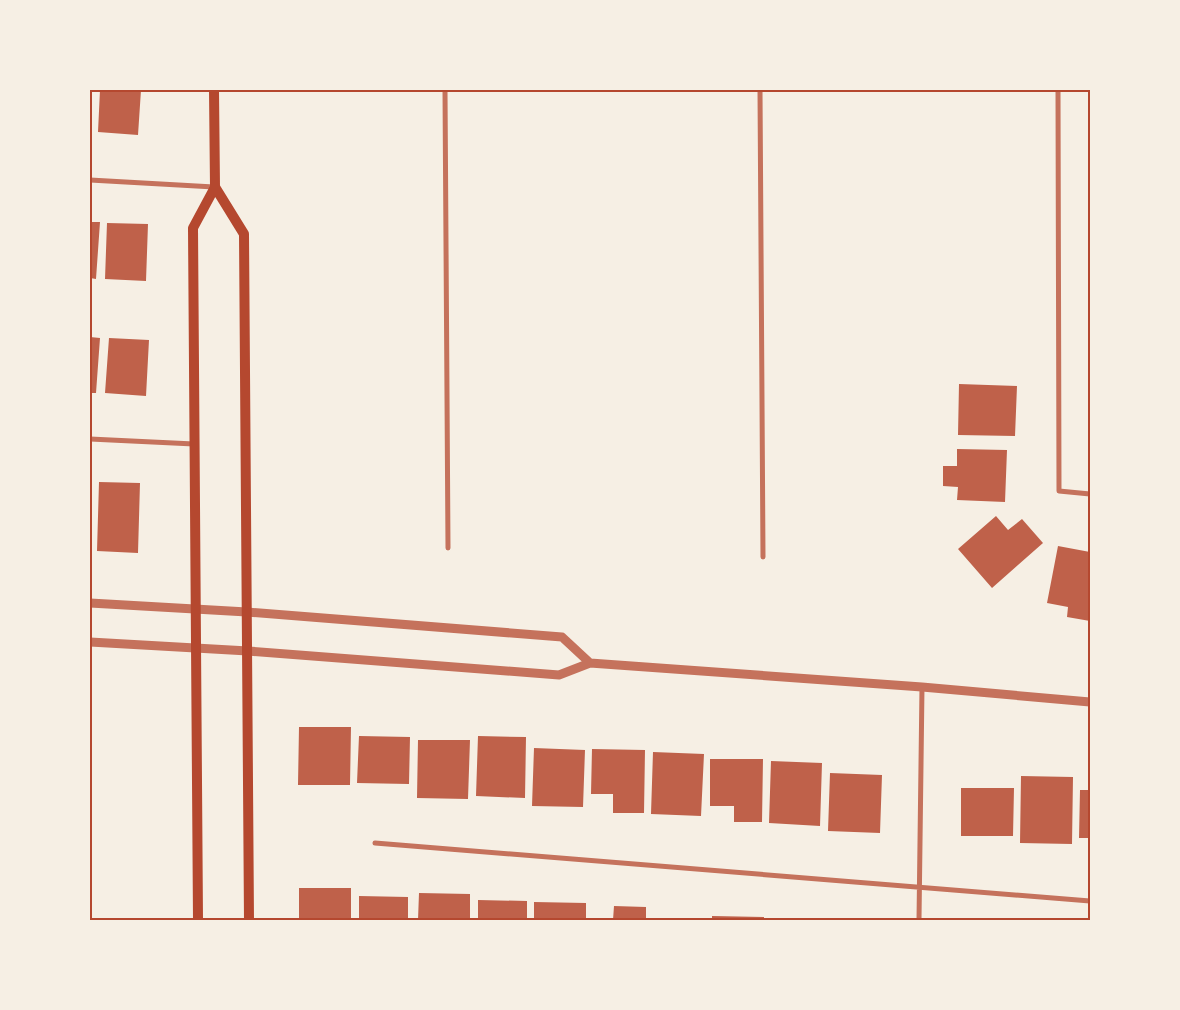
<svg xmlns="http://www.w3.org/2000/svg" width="1180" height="1010" font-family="Manrope,sans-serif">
	<rect width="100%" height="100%" fill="#f6efe4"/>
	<path fill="#bf614a" d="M100,90h41l-3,45 -40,-3z
		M90,222h10l-4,57 -6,-1z
		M107,223l41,1 -2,57 -41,-2z
		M90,337l10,1 -4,55h-6z
		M109,338l40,2 -3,56 -41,-3z
		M959,384l58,2 -2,50 -57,-1z
		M957,449l50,1 -2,52 -48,-2 1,-13 -15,-1v-20h14z
		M99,482l41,1 -2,70 -41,-2z
		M996,516l12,14 14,-11 21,24 -51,45 -34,-39z
		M1058,546l32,6v69l-23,-4 1,-10 -21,-4z
		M299,727h52l-1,58h-52z
		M359,736l51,1 -1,47 -52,-1z
		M478,736l48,1 -1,61 -49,-2z
		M418,740h52l-2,59 -51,-1z
		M534,748l51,2 -2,57 -51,-1z
		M592,749l53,1 -1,63h-31v-19h-22z
		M653,752l51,2 -3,62 -50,-2z
		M710,759h53l-1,63h-28v-16h-24z
		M771,761l51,2 -2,63 -51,-3z
		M830,773l52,2 -2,58 -52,-2z
		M1021,776l52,1 -1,67 -52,-1z
		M961,788h53l-1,48h-52z
		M1080,790h10v48h-11z
		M299,888h52v32h-52z
		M419,893l51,1v26h-52z
		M359,896l49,1v23h-49z
		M478,900l49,1v19h-49z
		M534,902l52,1v17h-52z
		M614,906l32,1v13h-33z
		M712,916l52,1v3h-52z
		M656,918h32l-1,2h-31z"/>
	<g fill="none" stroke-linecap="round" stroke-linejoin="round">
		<path stroke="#c5725c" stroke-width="5" d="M445,90l3,458
			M760,90l3,467
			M1058,90l1,401 31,3
			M90,180l124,7
			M90,439l104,5
			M375,843l715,58
			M919,920l3,-233"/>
		<path stroke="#c5725c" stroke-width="9" d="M90,603l157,9 315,25 28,26
			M90,642l158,9 311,24 31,-12 332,24 168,15"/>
		<path stroke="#b5482f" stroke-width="10" d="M215,187l29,47 5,686
			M198,920l-5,-692 22,-41 -1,-97"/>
	</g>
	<rect width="1180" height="1010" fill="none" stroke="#f6efe4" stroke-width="182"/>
	<rect x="91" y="91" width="998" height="828" fill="none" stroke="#b5482f" stroke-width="2"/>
</svg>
